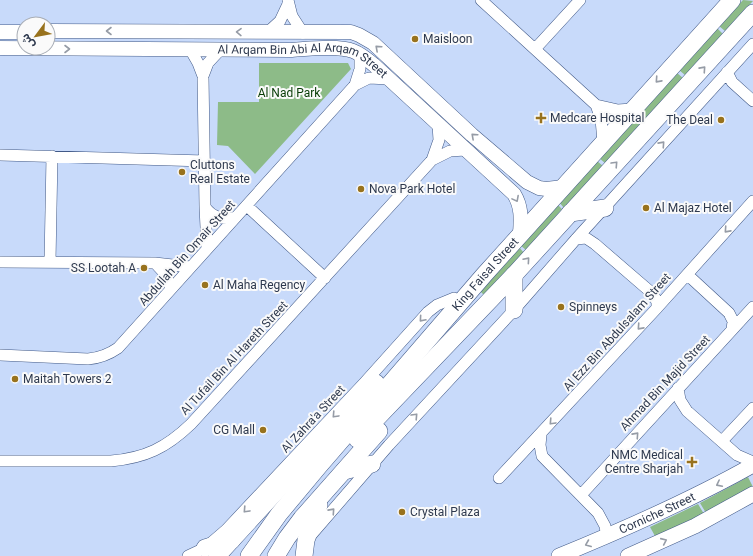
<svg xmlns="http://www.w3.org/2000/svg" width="753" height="556" font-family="Roboto,'Noto Sans Arabic',sans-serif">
	<rect width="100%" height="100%" fill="#c8dafa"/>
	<path fill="#8dbb88" d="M743,0l10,1 -28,30 -6,-5z
		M717,28l6,6 -38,41 -6,-5z
		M259,63h89l3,6 -96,105 -27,-28 -11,-1 1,-43h41z
		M677,73l6,5 -38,41 -6,-5z
		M637,117l6,5 -38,41 -6,-5z
		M597,161l6,5 -39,42 -5,-6z
		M557,204l5,5 -36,41 -6,-5z
		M519,247l5,6 -39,43 -6,-6z
		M748,477l5,10 -47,26 -6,-10z
		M698,504l6,10 -49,22 -5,-9z"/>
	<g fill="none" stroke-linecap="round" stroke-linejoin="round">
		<defs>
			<path id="minor" d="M288,0l4,16 11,17
				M481,0l115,105 22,5 14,-1
				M268,32l12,-11 8,-17
				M190,49l8,14 5,13 2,131 2,41
				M535,49l45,-49
				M727,72l5,10 21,19
				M203,76l5,-13 12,-13
				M355,85l14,-7 20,1
				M596,105l5,14 2,23
				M0,155l205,6
				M432,160l7,-20 -1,-15
				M247,206l78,72
				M205,207c8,11 18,13 31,10
				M576,239l10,-1 9,6 58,50 4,8v6
				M0,262l155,1 35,4
				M50,262l2,-106
				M155,263l11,12 5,14
				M684,278l3,-1 4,1 38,35 4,8 -1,9
				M0,355l88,4c12,-1 20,-4 30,-11l237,-263 5,-16v-15
				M678,388l2,12 7,11 50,44 16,7
				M541,435l-1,10 2,11 56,57 7,13 2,11
				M722,441l31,-33
				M0,461h111c34,-3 55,-13 80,-37l241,-264 18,-9 15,-1
				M499,478l158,-170 96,-107
				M581,495l172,-188
				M312,534l77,-89 125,-135 62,-71 177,-195
				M188,556l17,-8 21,-18 140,-149 62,-69 9,-7 17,-7"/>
			<g id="tertiary">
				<path d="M48,31l303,1 8,3 14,8 99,92 55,47 12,6 7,1 18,-2"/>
				<path d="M0,32h24"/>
				<path id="s1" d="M0,48l290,2c17,-1 48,-5 63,1 8,3 15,9 21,14l140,129c8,13 7,25 6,41"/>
			</g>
			<g id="secondary">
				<path id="s2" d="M559,556c66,-27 132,-56 194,-91"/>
				<path d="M628,556l67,-30 58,-32"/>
			</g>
			<g id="primary">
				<path d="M570,213l35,-5"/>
				<path d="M514,310v-35"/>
				<path d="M357,439l157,-164 239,-262"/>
				<path d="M344,471l28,-7"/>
				<path d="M205,548l27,-8"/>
				<path d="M217,556l159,-173"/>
				<path id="s3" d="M249,556l30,-42 40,-48 165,-191 248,-275"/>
				<path d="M276,556l11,-18 15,-20 77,-87"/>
				<path d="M304,556l2,-16 13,-35"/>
			</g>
		</defs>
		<use href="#minor" stroke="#415987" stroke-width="12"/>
		<use href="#tertiary" stroke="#415987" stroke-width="15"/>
		<use href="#secondary" stroke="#415987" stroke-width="16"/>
		<use href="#primary" stroke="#415987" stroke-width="18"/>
		<use href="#minor" stroke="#fff" stroke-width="11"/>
		<use href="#tertiary" stroke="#fff" stroke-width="14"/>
		<use href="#secondary" stroke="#fff" stroke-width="15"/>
		<use href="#primary" stroke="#fff" stroke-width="17"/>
	</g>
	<defs><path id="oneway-chevron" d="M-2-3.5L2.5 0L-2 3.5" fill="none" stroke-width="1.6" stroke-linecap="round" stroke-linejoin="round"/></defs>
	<g stroke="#969ca6">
		<use href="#oneway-chevron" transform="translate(109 31) rotate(180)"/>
		<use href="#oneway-chevron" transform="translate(239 32) rotate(-179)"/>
		<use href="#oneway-chevron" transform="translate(378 48) rotate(-138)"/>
		<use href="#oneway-chevron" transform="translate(67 49)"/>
		<use href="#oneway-chevron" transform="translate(703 69) rotate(-48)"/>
		<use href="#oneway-chevron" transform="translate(658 80) rotate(132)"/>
		<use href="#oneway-chevron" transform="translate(474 136) rotate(-138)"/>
		<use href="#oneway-chevron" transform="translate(662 144) rotate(-48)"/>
		<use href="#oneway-chevron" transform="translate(615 164) rotate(-47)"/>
		<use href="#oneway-chevron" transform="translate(516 199) rotate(62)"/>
		<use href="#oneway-chevron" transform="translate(727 230) rotate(132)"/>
		<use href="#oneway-chevron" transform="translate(527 260) rotate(-49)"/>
		<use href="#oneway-chevron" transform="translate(422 319) rotate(131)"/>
		<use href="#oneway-chevron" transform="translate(640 327) rotate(132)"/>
		<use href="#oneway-chevron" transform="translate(335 415) rotate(133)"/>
		<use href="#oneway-chevron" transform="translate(415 416) rotate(-47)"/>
		<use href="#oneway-chevron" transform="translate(552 422) rotate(133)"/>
		<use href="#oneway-chevron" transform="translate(636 435) rotate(-48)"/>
		<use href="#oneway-chevron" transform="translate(719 484) rotate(153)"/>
		<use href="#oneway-chevron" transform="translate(246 510) rotate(133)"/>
		<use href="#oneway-chevron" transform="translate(332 511) rotate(-48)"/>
		<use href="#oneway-chevron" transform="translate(664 541) rotate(-24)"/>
		<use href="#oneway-chevron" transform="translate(588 544) rotate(158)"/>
	</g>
	<g fill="#98721d" stroke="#fafafa" stroke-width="1.5">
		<circle cx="415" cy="39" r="4"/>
		<path d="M539 112h4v4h4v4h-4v4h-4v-4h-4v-4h4z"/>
		<circle cx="721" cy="120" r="4"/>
		<circle cx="182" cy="172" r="4"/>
		<circle cx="361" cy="189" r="4"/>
		<circle cx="646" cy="208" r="4"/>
		<circle cx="144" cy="268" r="4"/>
		<circle cx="205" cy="285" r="4"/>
		<circle cx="561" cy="307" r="4"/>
		<circle cx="15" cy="379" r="4"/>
		<circle cx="263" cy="430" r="4"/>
		<path d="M690 456h4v4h4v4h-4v4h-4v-4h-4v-4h4z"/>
		<circle cx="402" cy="512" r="4"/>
	</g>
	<g text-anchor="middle" stroke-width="4" stroke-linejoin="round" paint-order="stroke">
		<g font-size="12" fill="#2e394e" stroke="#fafafa" text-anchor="start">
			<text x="423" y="43">Maisloon</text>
			<text x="550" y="122">Medcare Hospital</text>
			<text x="713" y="124" text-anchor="end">The Deal</text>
			<text x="190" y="169">Cluttons<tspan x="190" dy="14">Real Estate</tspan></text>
			<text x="369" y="193">Nova Park Hotel</text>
			<text x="654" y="212">Al Majaz Hotel</text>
			<text x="136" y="272" text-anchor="end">SS Lootah A</text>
			<text x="213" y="289">Al Maha Regency</text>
			<text x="569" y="311">Spinneys</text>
			<text x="23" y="383">Maitah Towers 2</text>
			<text x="255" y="434" text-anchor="end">CG Mall</text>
			<text x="683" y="459" text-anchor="end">NMC Medical<tspan x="683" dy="14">Centre Sharjah</tspan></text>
			<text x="410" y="516">Crystal Plaza</text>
		</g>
		<g font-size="12" fill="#2e394e" stroke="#fafafa">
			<text dy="4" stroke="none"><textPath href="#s1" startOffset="306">Al Arqam Bin Abi Al Arqam Street</textPath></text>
			<text transform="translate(187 253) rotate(-48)" y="4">Abdullah Bin Omair Street</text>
			<text dy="4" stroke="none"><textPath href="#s3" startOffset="368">King Faisal Street</textPath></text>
			<text transform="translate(617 332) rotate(-48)" y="4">Al Ezz Bin Abdulsalam Street</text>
			<text transform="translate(234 358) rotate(-47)" y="4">Al Tufail Bin Al Hareth Street</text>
			<text transform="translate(665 383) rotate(-47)" y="4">Ahmad Bin Majid Street</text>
			<text transform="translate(313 419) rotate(-47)" y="4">Al Zahra'a Street</text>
			<text dy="4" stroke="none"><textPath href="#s2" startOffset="107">Corniche Street</textPath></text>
		</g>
		<g font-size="12" fill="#063b04" stroke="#fafafa">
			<text x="289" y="97">Al Nad Park</text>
		</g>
	</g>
	<g transform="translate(36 36) rotate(238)"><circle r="19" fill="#fafafa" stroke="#a8adb5"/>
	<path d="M0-3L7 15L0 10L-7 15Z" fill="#98721d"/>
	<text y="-6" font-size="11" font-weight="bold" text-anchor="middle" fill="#2e394e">ش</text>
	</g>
</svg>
